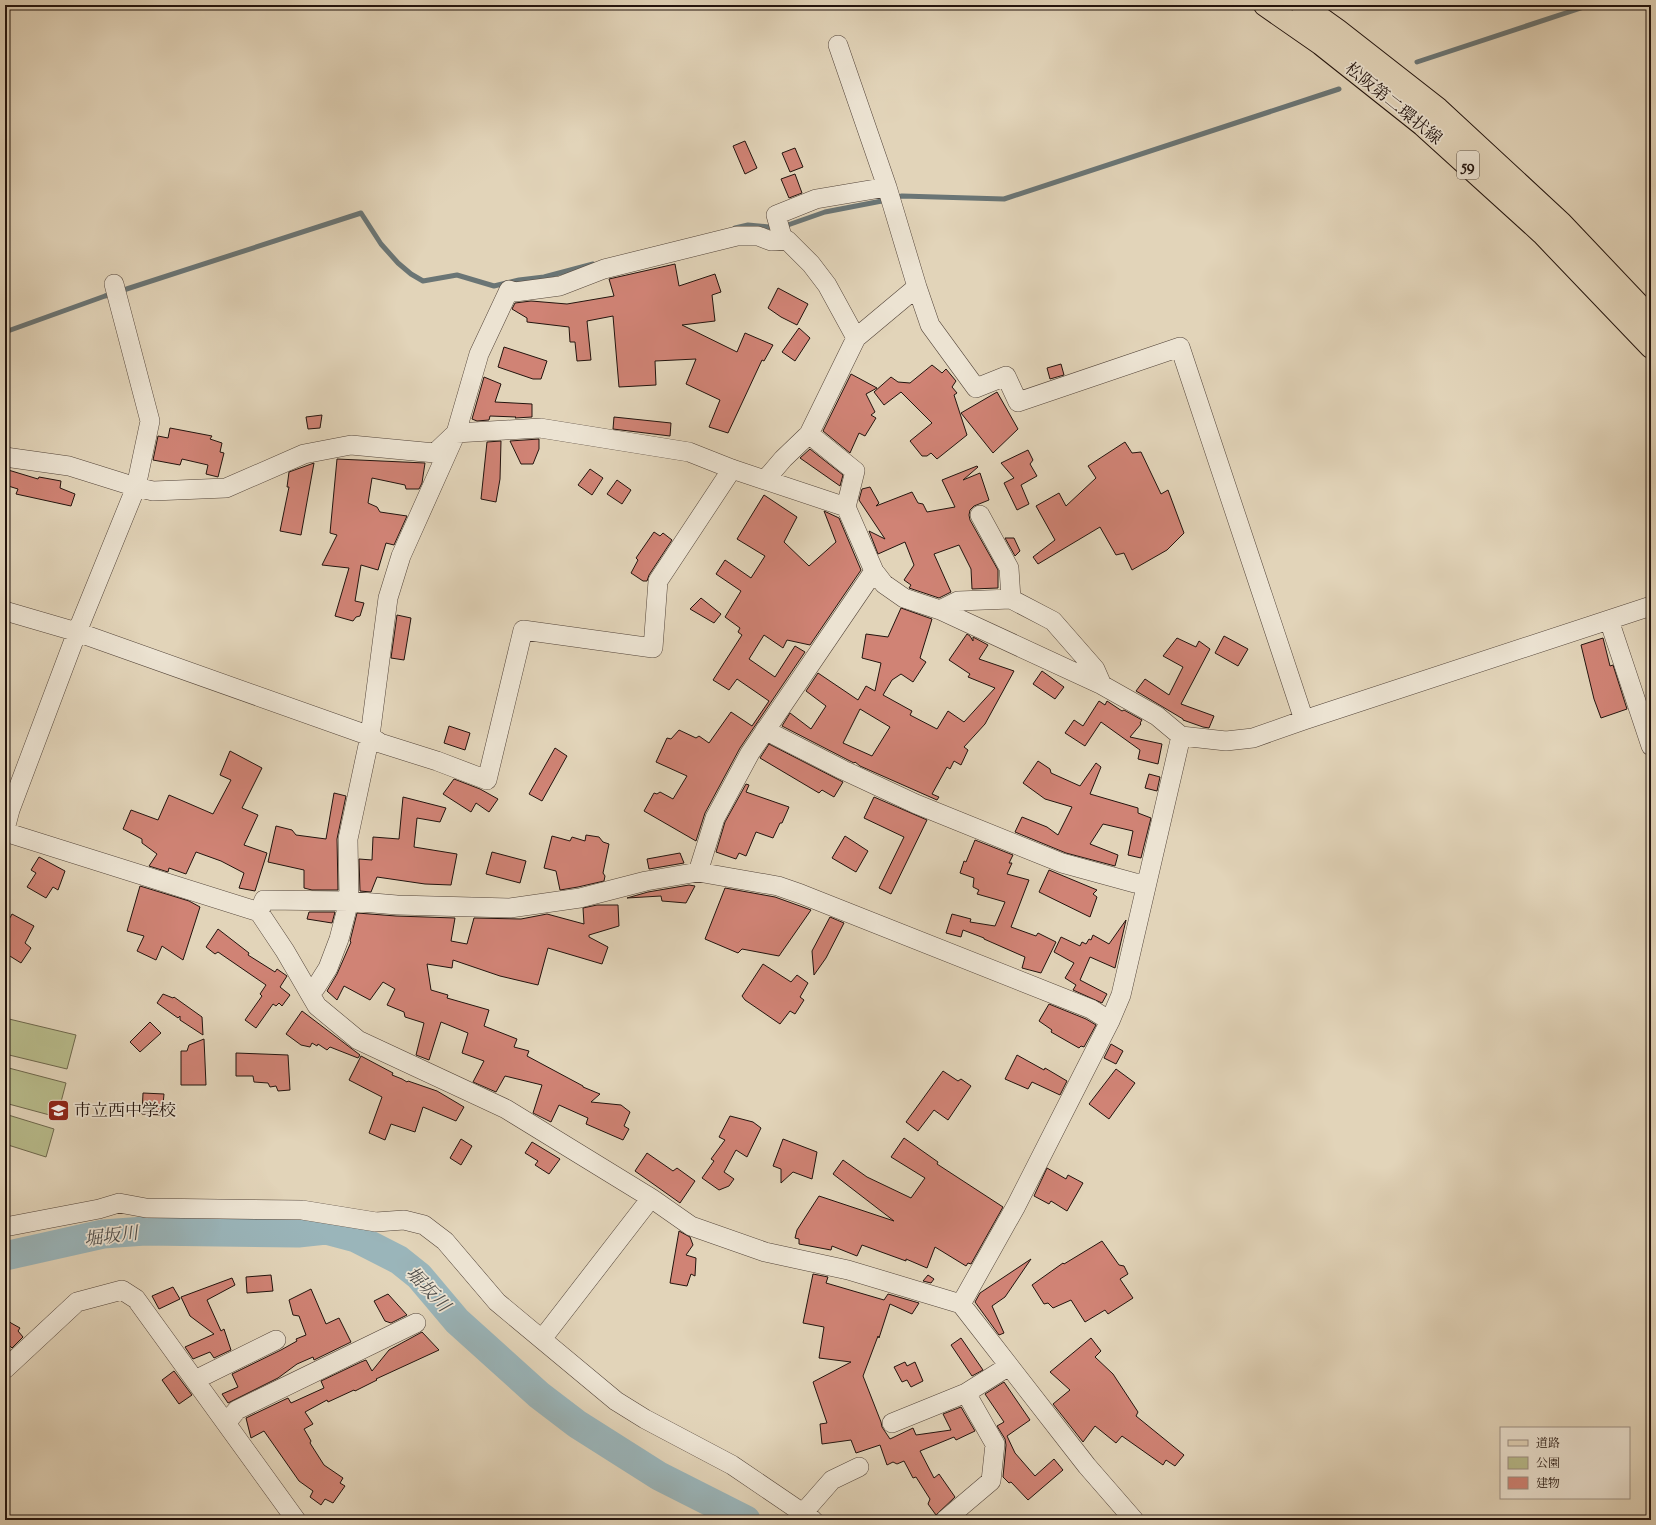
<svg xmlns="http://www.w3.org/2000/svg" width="1656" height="1525" font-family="'Sorts Mill Goudy','Noto Serif JP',serif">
	<rect width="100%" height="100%" fill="#e2d4b9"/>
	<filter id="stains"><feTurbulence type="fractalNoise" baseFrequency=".005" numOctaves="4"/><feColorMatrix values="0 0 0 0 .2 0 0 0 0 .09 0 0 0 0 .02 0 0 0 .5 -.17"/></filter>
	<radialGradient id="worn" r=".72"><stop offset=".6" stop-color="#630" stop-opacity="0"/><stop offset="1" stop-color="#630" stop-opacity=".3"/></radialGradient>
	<path fill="#b8bc8c" stroke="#6e684d" d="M9,1019l67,16 -9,34 -62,-15v-16z
		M5,1067l61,16 -9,34 -52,-14z
		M5,1114l49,15 -8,28 -41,-13z"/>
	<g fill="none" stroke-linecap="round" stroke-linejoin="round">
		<path stroke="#6a7575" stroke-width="5" d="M1417,62l173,-57
			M894,198l8,-2 102,3 335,-110
			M735,228l13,-3 21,2 16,-1 40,-14 62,-12
			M5,332l100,-36 256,-83 20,31 17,19 13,11 12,7 34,-6 37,11 25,-6 25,-3 49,-13"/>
		<path stroke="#9ab5ba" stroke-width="29" d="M5,1256l98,-22 42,-3 153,2 28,-3 30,8 43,22 20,16 38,45 82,74 38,29 82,52 87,44"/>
	</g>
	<path fill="#d08375" stroke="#23140e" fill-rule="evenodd" d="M745,141l12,27 -12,6 -12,-28z
		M795,148l8,19 -13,5 -8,-19z
		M795,174l7,19 -13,5 -8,-19z
		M675,264l4,22 36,-12 6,18 -9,3 3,26 -33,4 55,27 8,-19 28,12 -9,16 -2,-1 -34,73 -19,-6 11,-27 -34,-16 10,-25 -41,2 1,24 -37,2 -6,-71 -26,5 4,39 -14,1 -2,-19h-5l-1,-15 -42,-5v-4l-15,-9 3,-6 16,-2 36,3 47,-8 -5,-17z
		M778,288l30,16 -11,21 -16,-8 -13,-9z
		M799,328l11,10 -15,23 -13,-9z
		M504,347l43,14 -6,18h-8l-35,-12z
		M1061,364l3,11 -14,4 -3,-11z
		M932,365l10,8 4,-4 10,12 -4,6 5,6 -3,2 13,40 -30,24 -6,-6 -4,3h-5l-12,-15 22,-18 -31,-31 -17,13 -10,-13 17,-15 7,5 12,1z
		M851,374l26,14 -11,6 9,18 -4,3 5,3 -11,18 -6,-3 -9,20 -27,-22z
		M484,377l17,7 -6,18 37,2v13l-17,1 1,-1 -26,-1 -1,4 -12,1 -5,-2z
		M997,392l21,37 -25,24 -32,-40z
		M322,415l-2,13 -12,1 -2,-12z
		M614,417l57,6 -1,13 -57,-7z
		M170,428l42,8 -2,3 12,4 -2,9 4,1 -6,24 -12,-3 2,-9 -26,-6 -2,6 -27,-5 5,-24 10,2z
		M539,439v10l-6,15h-12l-11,-23z
		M501,441l-1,38 -4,23 -15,-3 6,-57z
		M1125,442l7,11 9,-1 20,42 7,-4 16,43 -17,17 -35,20 -8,-17 -8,2 -16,-28 -62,37 -5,-7 22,-17 -19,-34 23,-13 7,13 30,-28 -8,-12z
		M810,449l33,26 -3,11 -40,-28z
		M1028,450l5,10 -3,4 7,12 -16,9 8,19 -12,6 -13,-27 10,-5 -13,-15z
		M337,459l88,4 -3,20 -3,6h-13l-1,-4 -33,-7 -4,25 9,4 3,5 27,4 -13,29 -8,-2 -8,27 -17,-5 -6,36 9,2 -4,13 -4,1 -3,4 -18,-5 14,-48 -27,-3 15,-30 -7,-2z
		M314,463l-13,72 -21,-4 9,-44h-2l2,-15z
		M977,466l1,1 -15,13 17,-7 9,27 -15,6 -4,4 -1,5 1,5 28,50v18l-26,1 -1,-20 -12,-24 -25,9 17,38 -12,6 -30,-10 2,-3 -7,-5 10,-15 -9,-23 -27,12 -9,-23 16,8 -26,-39 3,-11 8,-2 9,16 -3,3 36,-14 6,11 5,1 4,8 28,-5 -13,-27z
		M5,469l33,10 1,-2 22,4 -1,7 15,6 -4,12 -55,-12 2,-5 -13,-4z
		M590,469l13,9 -11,17 -14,-10z
		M617,480l14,10 -9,14 -15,-10z
		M764,495l33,22 -13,25 25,24 27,-24 -12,-31 15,7 22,52 -51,75 -23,-5 -4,8 -19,-13 -15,24 26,18 20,-31 10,6 -65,96 -35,65 -9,28 -52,-30 10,-18 3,1 3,-2 13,7 14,-23 -31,-14 11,-24 4,1 8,-9 17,8 3,-2 10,7 22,-31 21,14 17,-25 -32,-22 -8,11 -16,-10 29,-45 -4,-3 2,-4 -15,-11 16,-26 -25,-17 9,-14 26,18 14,-22 -28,-17z
		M654,532l6,4 3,-3 9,7 -23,35 -2,6h-4l-12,-8 7,-13 -2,-2z
		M1005,538h9l6,13 -5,5z
		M701,598l20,16 -7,9 -24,-14z
		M901,608l31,11 -12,39 6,4 -13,20 -12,-8 -9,6 -9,15 29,16 -2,4 27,14 11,-18 16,11 31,-34 -27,-11 2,-3 -21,-14 18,-26 3,2 3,5v-4l15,8 -9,14 35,12 -29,53 -21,23 4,3 -7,15 -7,-4 -4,8 -3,-2 -15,27 7,3 -2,3 -77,-34 -5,-4 -1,1 -6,-3 -66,-34 8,-13 21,16 15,-23 -20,-15 12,-18 40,27 8,-14 9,5 6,-28 -19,-5 4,-24 22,3zM860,709l30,18 -18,29 -29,-13z
		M397,615l14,3 -7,42 -13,-2z
		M1224,636l24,13 -10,17 -23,-13z
		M1177,638l19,9 3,-6 11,8 -29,55 33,12 -5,12 -6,-1 -20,-7v-1l-47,-28 9,-12 24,16 14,-28 -20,-11z
		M1603,638l7,28 3,-1 14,44 -26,9 -7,-19 -13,-54z
		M1042,671l22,16 -9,12 -22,-15z
		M1099,701l6,4 2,-4 15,10 2,-1 18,10 -2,3 1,1 -11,13 32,7 -4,20 -20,-5 2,-9 -39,-28 -16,24 -20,-13 9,-13 9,6z
		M449,726l21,7 -5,17 -21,-7z
		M769,744l74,38 -9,15 -12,-7 -3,3 -59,-35z
		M555,748l12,8 -25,45 -13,-7z
		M230,751l32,17 -20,40 16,7 -14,30 23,8 -12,38 -16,-3 5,-15 -23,-12 -25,-9 -10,22 -17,-6 -1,4 -19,-6 8,-12 -15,-11v-4l-19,-10 8,-19 27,10 11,-25 44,19 18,-34 -11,-5z
		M1038,761l12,8 1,4 29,13 16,-23 5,4 -11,27 48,14v5l13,5 -10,40 -13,-3 5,-24 -30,-7 -13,20 28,11 -3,11 -49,-13 -51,-21 7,-15 25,10 11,8 14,-28 -27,-8 -22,-16z
		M1149,774l11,3 -3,14 -12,-3z
		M454,779l26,10 18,10 -9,13 -13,-9 -5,9 -28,-18z
		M746,784l3,1 -3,7 43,15 -7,16h-2l-7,15 -17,-6 -10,24 -7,-3 -3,6 -20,-7 9,-30z
		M334,793l12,3 -9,43 1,51h-26l-8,-2v-18l-36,-8 8,-36 16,4 4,5 30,4z
		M403,797l43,11 -6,14 -23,-4 -3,29 43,7 -6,31 -26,-1 -48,-7 -6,15 -11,-1 -1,-32 13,1 1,-23 26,2z
		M874,797l53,23 -36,74 -12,-6 25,-51 -40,-19z
		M586,835l13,2 4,5 6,2 -6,29 2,3 -1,5 -26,6 -18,3 -4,-19 -12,-3 8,-32 18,5 2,-4 13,4z
		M845,836l23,15 -12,21 -24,-14z
		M975,840l38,15 -4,8h3l-5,11 22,6 -18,47 25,9 2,-3 18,9 -15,31 -19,-5 3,-11 -41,-18v-1l-21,-8 -2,7 -15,-4 6,-19 19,5 -1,3 25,4 10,-24 -28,-8 2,-4 -6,-3 1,-9 -14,-5 4,-12 2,1z
		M492,852l34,9 -6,22 -34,-9z
		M680,853l4,10 -35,6 -2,-10z
		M39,857l26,14 -7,19 -5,-3 -7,11 -19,-11 9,-14 -5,-3z
		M1049,870l48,20 -4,4 4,3 -7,20 -51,-25z
		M689,885l6,1 -9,17 -24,-2 -1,-5 -34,2 21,-6z
		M140,886l49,15 11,6 -17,53 -21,-14 -6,14 -19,-9 7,-15 -17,-5z
		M725,888l50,9 36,13 -32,46 -37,-7 -4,4 -33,-14z
		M597,905h21l1,21 -30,9v2l19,10 -6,17 -54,-16 -10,37 -38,-9 -47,-16 -1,8 -25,-4 4,26 17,5 -1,3 42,12 -5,16 33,13 -3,8 15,4 -2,5 56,30v1l17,7 -9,8 30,3 9,7 -6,14 5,3 -6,11 -37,-16 2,-6 -29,-13 -8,17 -18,-9 9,-28 -37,-9 -9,16 -23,-10 11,-21 -22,-8 6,-20 -27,-11 -12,38 -13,-5 8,-32 -19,-6 -1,-5 -17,-7 8,-16 -12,-7 -13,18 -26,-14 -7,14 -10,-9 10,-17 14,-32 -1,-1 7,-28 39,3 59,2 -4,23 16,3 7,-26 47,1 26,-5 37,10 -1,-16z
		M309,912h26l-3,11 -25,-4z
		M12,914l22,12 -9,17 6,5 -10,15 -16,-10v-26z
		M830,917l14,6 -18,35 -12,17 -2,-24z
		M1126,920l-11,48 -25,-11 -10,23 27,14 -5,9 -29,-13 3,-5 -11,-7 9,-15 -20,-11 7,-15 19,9 2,-4 4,2 3,-5 2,1 2,-5 16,9z
		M218,929l31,24 -1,2 27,17 2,-3 10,7 -7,11 10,8 -8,11 -3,-3 -3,3 -3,-2 -17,24 -11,-8 17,-24 -2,-2 6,-9 -48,-33 -3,2 -9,-7z
		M763,964l28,18 6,-7 11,8 -8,14 4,3 -9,14 -5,-3 -10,13 -35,-24 -3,-4z
		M163,994l10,4 1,-1 28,20 1,18 -23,-15v-4l-2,2 -21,-15z
		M1049,1004l37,15 10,6 -12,22 -3,-1 -2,2 -28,-16 1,-2 -13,-9z
		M302,1011l58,44 -2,3 -28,-11 -3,3 -9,-6 -1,2 -5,-3 -2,4 -9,-2 -15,-11z
		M150,1022l11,11 -21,19 -10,-10z
		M204,1039l2,46h-25v-34h6l2,-6z
		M1111,1044l12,7 -7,13 -12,-6z
		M236,1053l52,2 2,35 -12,1 -2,-5 -6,1 -2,-4 -14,-1 -1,-6h-17z
		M1017,1055l27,15 1,-2 22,13 -7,14 -28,-13 -4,7 -23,-10z
		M361,1056l32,17 -1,2 10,4 5,3 1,-1 29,10 27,16 -8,14 -33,-14 -8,25 -24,-8 -6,16 -16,-7 13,-36 -33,-17z
		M1116,1069l19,14 -26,36 -20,-15z
		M943,1071l15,10 3,-2 10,7 -23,34 -14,-10 -16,21 -12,-9z
		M143,1093l21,1 -2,21 -20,-1z
		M730,1116l23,6 8,6 -14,29 -11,-7 -12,22 10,7 -5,7 -10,4 -17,-12 12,-17 -3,-2 14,-19 -6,-3z
		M904,1138l34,24 -1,2 66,43 -32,57 -3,-1 -2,3 -31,-19 -8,21 -21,-9v2l-44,-16 -5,11 -25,-10 -1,4 -32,-6v-5l-4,-1 2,-8 22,-34 75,25 -61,-47 10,-14 24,17 44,21 14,-20 -34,-21z
		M461,1139l11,7 -11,19 -11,-7z
		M783,1139l34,13 -5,27 -19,-7 -12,11v-14l-8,-3z
		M532,1142l28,17 -11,15 -14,-9 3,-4 -13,-8z
		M647,1153l26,18 4,-3 18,13 -15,22 -45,-32z
		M1047,1168l19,11 2,-4 15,8 -16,28 -16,-10 -2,3 -15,-8z
		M679,1231l11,6 3,8 -7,10 10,3 -1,18 -4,-2 -4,12 -17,-3z
		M1102,1241l17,24 5,1 4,8 -8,5 13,19 -25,16 -3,-4 -20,12 -14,-22 -18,8 -5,-5 -4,1 -12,-19 31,-22 1,1z
		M1031,1259l-26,38 -13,9 12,27 -5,2 -24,-33 5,-9z
		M813,1274l15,3 -2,6 58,17 4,-6 31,9 -7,11 -22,-10 -11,34 -1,-2 -15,40 18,46 1,5 8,12 23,-11 3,7 35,-5 -8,-16 18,-7 14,24 -19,9 -2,-3 -34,14 14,27 5,-4 16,23 -19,18 -8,-11 2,-5 -14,-22 -3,1 -9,-17 -7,3 -4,-2 -6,3 -7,-20 -24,8 -5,-13 -29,4 -2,-20 7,-1 -14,-41 38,-20 -32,-4 5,-31 -21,-4z
		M271,1275l2,16 -26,2 -1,-16z
		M928,1275l6,4 -3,4 -8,-2z
		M232,1278l3,7 -28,15 14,31 3,-2 7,21 -17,8 -4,-6 -17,7 -8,-12 29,-13 -24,-18 -9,-19z
		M173,1287l7,12 -21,10 -7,-13z
		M311,1289l15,35 13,-6 12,24 -37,18 -1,-3 -16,7 -19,14 -50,25 -6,-9 16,-7 -6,-13 49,-24 16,-9 -1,-2 10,-4 -7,-19 -6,-1 -4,-15z
		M388,1294l19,21 -16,8 -6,-2 -11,-20z
		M5,1317l6,6 9,5 -2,3 5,6 -11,11 -3,-3 -4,5z
		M422,1332l17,18 -63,29 1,1 -22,11 -1,-1 -26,12 -1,-2 -22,12 8,12 -9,5 7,12 -1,2 14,22 19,13 -3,5 5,3 -12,17 -8,-4 -4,6 -11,-8 3,-6 -14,-10 -35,-50 -13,7 -5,-20 42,-20 3,5 33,-15 -3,-7 40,-19 5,-2 6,11 17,-21z
		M961,1338l22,32 -11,6 -21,-31z
		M1091,1338l10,13 -6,6 18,17 25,38 -2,4 48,39 -9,11 -9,-6 -3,5 -41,-29 -6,7 -21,-17 -12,16 -30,-38 17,-14 -20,-18z
		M905,1362l2,4 8,-4 8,19 -12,6 -4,-7 -5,2 -8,-15z
		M174,1371l18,24 -13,9 -17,-24z
		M1004,1382l26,38 -23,16 8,17 20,23 19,-17 9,11 -35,30 -17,-18 -2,1 -6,-6 3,-32 -1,-6 -8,-13 7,-4 -19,-28z"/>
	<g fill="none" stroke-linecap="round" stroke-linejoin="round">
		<defs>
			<path id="street" d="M838,45l49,142 30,100
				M783,240l-7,-25 40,-16 71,-12
				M5,457l64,9 67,21 17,4 73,-3 78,-34 47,-9 84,8 21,-20 84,-5 149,24 43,17 114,38
				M765,480l18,-21 26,-25
				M980,515l29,53 2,31
				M940,610l18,-9 53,-2 42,22 42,48 7,16
				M5,611l72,21 293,104 10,7 57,18 50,19 36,-150 130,18 5,-67 74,-112
				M1609,620l42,126
				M1304,720l-124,-373 -162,55 -12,-26 -30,12 -46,-63 -13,-38 -61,51 -47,96 46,37 -9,36 28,64 10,13 20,14 36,12 162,75 55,31 24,20 45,5 27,-3 51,-18 347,-114
				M765,730l78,40 73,34 146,59 73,20h12
				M5,829l5,-19 67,-178 59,-145 14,-66 -36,-137
				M5,832l254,80 26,39 32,55 41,34 148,69 145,89 40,28 74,26 83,18 113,34 126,162 47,54
				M698,872l17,-54 35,-65 124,-182
				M259,912l5,-12 85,1 48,4 113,3 70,-10 66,-17 52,-9 80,14 23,8 290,115 19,12
				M310,993l6,-6 12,-19 11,-29 10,-38 -1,-62 22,-103 18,-138 13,-42 55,-123 23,-79 30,-64 6,2 45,-6 44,-17 133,-33h21l13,5 16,-1 24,24 16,21 29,53
				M5,1227l94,-18 20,-6 27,5 156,2 74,12 28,-2 20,5 21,16 52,61 119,99 29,18 87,46 81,55
				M961,1304l55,-98 94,-185 11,-26 60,-259
				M542,1339l109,-141
				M5,1369l72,-67 45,-12 14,9 160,221
				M195,1380l81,-40
				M226,1423l11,-13 179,-87
				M892,1423l74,-30
				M803,1513l29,-33 27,-13
				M945,1520l46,-39 4,-37 -29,-51 43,-27"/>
			<path id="primary" d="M1265,5l56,39 102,81 119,108 109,114
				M1302,5l35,25 101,79 123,114 90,95"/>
		</defs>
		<use href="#street" stroke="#534439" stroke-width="20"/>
		<use href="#primary" stroke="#23140e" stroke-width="24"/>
		<use href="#street" stroke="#ece3d2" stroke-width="19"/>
		<use href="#primary" stroke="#e2d4b9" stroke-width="22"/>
	</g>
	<defs>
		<symbol id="school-square" viewBox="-11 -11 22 22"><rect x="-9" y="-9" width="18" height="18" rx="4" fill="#8f2418" stroke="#ece3d2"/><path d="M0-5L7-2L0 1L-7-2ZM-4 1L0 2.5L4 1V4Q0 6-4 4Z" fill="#fff"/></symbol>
	</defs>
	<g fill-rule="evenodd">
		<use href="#school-square" x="46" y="1098" width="25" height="25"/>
	</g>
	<g text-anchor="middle" stroke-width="3.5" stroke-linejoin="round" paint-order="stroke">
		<rect fill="#ece3d2" stroke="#5f5249" stroke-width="1" x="1457" y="151" width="22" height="28" rx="3"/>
		<g font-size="16" font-weight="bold" fill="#23140e">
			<text x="1468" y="171">59</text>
		</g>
		<g font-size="17" fill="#23140e" stroke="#ece3d2">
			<text transform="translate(1394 103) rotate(39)" y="6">松阪第二環状線</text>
		</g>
		<g font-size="17" fill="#23140e" stroke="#ece3d2" text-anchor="start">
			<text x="74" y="1116">市立西中学校</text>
		</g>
		<g font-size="18" font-style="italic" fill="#4d4c4a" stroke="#ece3d2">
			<text transform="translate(111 1236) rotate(-7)" y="6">堀坂川</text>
			<text transform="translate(428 1289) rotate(46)" y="6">堀坂川</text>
		</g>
	</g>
	<rect width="1656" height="1525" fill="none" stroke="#e2d4b9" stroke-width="20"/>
	<rect x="6" y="6" width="1644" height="1513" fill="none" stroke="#23140e" stroke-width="2"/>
	<rect x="10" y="10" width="1636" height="1505" fill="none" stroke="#23140e"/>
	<rect x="1500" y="1427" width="130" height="72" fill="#ece3d2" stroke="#9c9084"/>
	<rect x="1508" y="1440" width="20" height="6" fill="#e2d4b9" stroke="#9c9084"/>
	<text x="1536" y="1447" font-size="12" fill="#23140e">道路</text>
	<rect x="1508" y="1457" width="20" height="12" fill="#b8bc8c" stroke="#9c9084"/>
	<text x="1536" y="1467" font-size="12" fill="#23140e">公園</text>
	<rect x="1508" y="1477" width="20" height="12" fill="#d08375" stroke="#9c9084"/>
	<text x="1536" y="1487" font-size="12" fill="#23140e">建物</text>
	<rect width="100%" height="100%" filter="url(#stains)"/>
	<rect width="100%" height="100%" fill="url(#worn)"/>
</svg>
